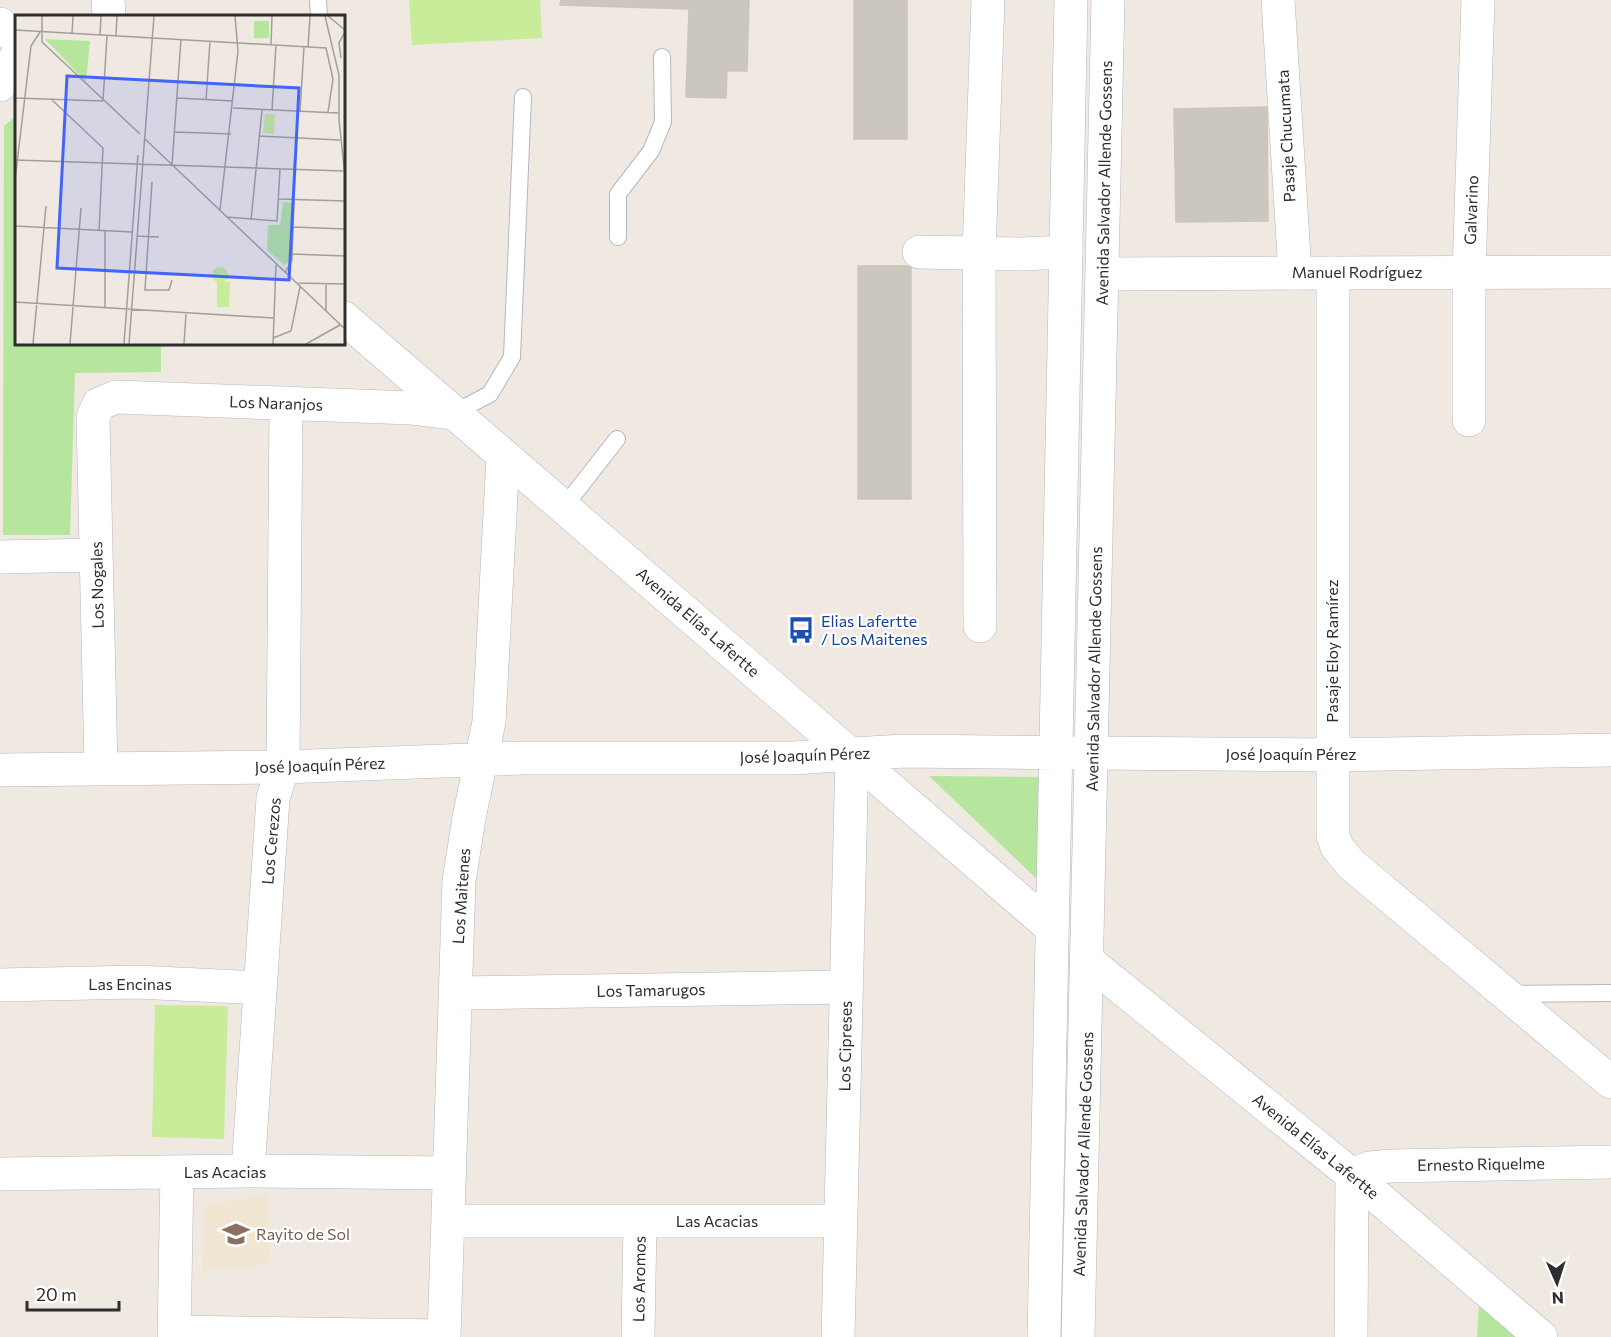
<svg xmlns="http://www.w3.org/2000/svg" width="1611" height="1337" font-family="Commissioner,sans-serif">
	<rect width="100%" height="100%" fill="#efe9e1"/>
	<path fill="#f0e6d1" d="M268,1196l2,68 -68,7 3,-67z"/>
	<path fill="#b6e59e" d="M16,116v228h145v28l-86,1 -5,162h-67l1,-409z
		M929,776l111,1v105z
		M1479,1302l36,35h-38z"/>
	<path fill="#c9ec9a" d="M409,0h131l2,38 -130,7z
		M155,1005l73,1 -4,133 -72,-2z"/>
	<path fill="#cbc7bf" stroke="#cbc5ba" stroke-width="1.5" d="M561,0h188l-2,71h-20l-1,27 -40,-1 3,-88 -129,-4z
		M854,0h53v139h-53z
		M1267,107l1,114 -92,1 -2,-113z
		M858,266h53v233h-53z"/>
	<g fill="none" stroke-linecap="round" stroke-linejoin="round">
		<defs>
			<path id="lane" d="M318,0l1,16
				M618,237v-43l33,-43 12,-29 -1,-65
				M454,413l36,-19 22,-37 11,-260
				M564,507l53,-68
				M1511,994l100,-1"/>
			<path id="street" d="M1278,0l17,273
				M0,85l16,-28
				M919,252l102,2 45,-2
				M1333,273v563l4,11 14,17 260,218
				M1469,420v-148l9,-272
				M0,557l96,-2
				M980,626l-1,-373 9,-253
				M1092,753l239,2 280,-5
				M101,767l-8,-350 6,-13 17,-7 296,11 42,5
				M0,770l283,-3 240,-9h271l58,-4 -14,583
				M1088,961l264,214 189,162
				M0,985l137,-3 123,6
				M456,993l390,-6
				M248,1171l25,-373 10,-31 3,-364
				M0,1174l248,-3 202,2
				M1352,1175l18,-7 21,-2 220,-4
				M448,1221h393
				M174,1332l270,4
				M174,1337l3,-165
				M444,1337l15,-456 10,-63 20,-96 14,-265
				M638,1337l2,-116
				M1351,1337l1,-162"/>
			<path id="secondary" d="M108,0l1,16
				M0,24l16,14
				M1103,274l508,-2
				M344,318l708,610
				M852,754l52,-3 174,2
				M1044,1337l27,-1337
				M1078,1337l30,-1337"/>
		</defs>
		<use href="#lane" stroke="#b4b7c1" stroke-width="18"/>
		<use href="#street" stroke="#b4b7c1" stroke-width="34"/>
		<use href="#secondary" stroke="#b4b7c1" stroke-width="34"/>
		<use href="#lane" stroke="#fff" stroke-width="16"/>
		<use href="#street" stroke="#fff" stroke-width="33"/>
		<use href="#secondary" stroke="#fff" stroke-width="33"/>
	</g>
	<defs>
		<symbol id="bus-bare" viewBox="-9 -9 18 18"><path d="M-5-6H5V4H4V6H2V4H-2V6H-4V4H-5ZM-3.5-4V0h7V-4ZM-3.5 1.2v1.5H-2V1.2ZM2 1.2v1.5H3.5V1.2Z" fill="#1a4fb4" stroke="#fff" stroke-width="2.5" paint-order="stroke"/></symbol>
		<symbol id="school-bare" viewBox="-9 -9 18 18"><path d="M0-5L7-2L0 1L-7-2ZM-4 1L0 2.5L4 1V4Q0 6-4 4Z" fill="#8d6e63" stroke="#fff" stroke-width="2.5" paint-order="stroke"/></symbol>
	</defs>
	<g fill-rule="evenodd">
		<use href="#bus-bare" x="782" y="611" width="38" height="38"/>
		<use href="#school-bare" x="217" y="1215" width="38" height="38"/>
	</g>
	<g text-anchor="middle" stroke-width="4.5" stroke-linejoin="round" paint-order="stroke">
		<g font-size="16" fill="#2e2e2e" stroke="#fff">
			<text transform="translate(1286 136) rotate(-93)" y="6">Pasaje Chucumata</text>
			<text transform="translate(1104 183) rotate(-89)" y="6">Avenida Salvador Allende Gossens</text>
			<text transform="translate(1471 210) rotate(-88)" y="6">Galvarino</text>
			<text x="1357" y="278">Manuel Rodríguez</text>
			<text transform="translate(276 403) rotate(2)" y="6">Los Naranjos</text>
			<text transform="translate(97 585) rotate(-91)" y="6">Los Nogales</text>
			<text transform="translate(698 622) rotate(41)" y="6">Avenida Elías Lafertte</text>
			<text transform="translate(1332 651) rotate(-90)" y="6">Pasaje Eloy Ramírez</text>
			<text transform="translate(1094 669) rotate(-89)" y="6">Avenida Salvador Allende Gossens</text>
			<text x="1291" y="760">José Joaquín Pérez</text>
			<text transform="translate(805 755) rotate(-2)" y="6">José Joaquín Pérez</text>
			<text transform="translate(320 765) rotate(-2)" y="6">José Joaquín Pérez</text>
			<text transform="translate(271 841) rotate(-85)" y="6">Los Cerezos</text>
			<text transform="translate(461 896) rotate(-86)" y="6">Los Maitenes</text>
			<text x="130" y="990">Las Encinas</text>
			<text transform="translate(651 990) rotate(-1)" y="6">Los Tamarugos</text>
			<text transform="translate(845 1046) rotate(-89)" y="6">Los Cipreses</text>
			<text transform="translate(1316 1146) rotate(39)" y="6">Avenida Elías Lafertte</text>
			<text transform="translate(1083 1154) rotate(-88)" y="6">Avenida Salvador Allende Gossens</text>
			<text transform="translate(1481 1164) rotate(-1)" y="6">Ernesto Riquelme</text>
			<text x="225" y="1178">Las Acacias</text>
			<text x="717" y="1227">Las Acacias</text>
			<text transform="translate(639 1279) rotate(-89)" y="6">Los Aromos</text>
		</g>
		<g font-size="16" fill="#164399" stroke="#fff" text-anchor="start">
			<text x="821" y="627">Elias Lafertte<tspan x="821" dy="18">/ Los Maitenes</tspan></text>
		</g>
		<g font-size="16" fill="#785e54" stroke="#fff" text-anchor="start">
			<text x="256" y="1240">Rayito de Sol</text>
		</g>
	</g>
	<g transform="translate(15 15)">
		<rect width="330" height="330" fill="#efe9e1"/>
		<path d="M239,6h15v17h-15zM30,24l45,2 -4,41zM268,187l9,1 -3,59 -5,3 -17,-15 1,-25h12z" fill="#b6e59e"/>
		<path d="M250,99l10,1 -1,19 -11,-1zM197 260a8 8 0 1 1 16 0a8 8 0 1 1-16 0ZM202,267h13l-1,25h-12z" fill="#c9ec9a"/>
		<path fill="none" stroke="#a29e99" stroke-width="1.5" d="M27,1v26l98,92M310,1l14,59v45l6,56M313,1l17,14M0,15l311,18 7,31 -5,33M57,19l1,-18M85,20l1,-19M101,21l1,-20M256,30l1,-29M293,32l2,-31M326,43l-2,-15 6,-11M220,69l39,3M0,83l88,3M162,83l56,3M37,85l51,48 -4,83M191,85l4,-59M88,86l4,-65M218,93l105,5M257,95l4,-65M285,96l4,-64M159,117l57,2M244,121l81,4M129,123l201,191M0,145l328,11M157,150l9,-126M0,165l16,-134 9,-14M137,167l-7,108h24l3,-10M264,184l66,2M205,195l18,-159 -3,-35M211,202l51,4 3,-52M236,205l11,-110M0,211l117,6M278,212l52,2M90,216v78M122,221l22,1M277,239l53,2M270,258l7,-13 2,-60M281,268l49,1M0,287l258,16M311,296v-27M258,323l18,-7 9,-44M18,329l13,-138M55,329l11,-136M109,329l14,-189M114,329l25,-328M169,329l2,-30M258,329l3,-79M291,329l34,-19"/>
		<path fill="#4264fb" fill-opacity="0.15" stroke="#4264fb" stroke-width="3" d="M52,61l232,12 -10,192 -232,-12z"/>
		<rect width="330" height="330" fill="none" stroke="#2e2e2e" stroke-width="3"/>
	</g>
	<g transform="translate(1557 1283) rotate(177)" stroke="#ffffff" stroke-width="4.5" paint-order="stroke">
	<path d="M0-4.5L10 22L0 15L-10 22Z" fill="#2e2e2e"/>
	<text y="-9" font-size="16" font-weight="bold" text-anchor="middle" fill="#2e2e2e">N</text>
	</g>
	<path d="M27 1301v9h92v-9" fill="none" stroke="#2e2e2e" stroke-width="3"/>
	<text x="36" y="1301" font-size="18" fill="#2e2e2e" stroke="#ffffff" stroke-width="4.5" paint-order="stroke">20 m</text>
</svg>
